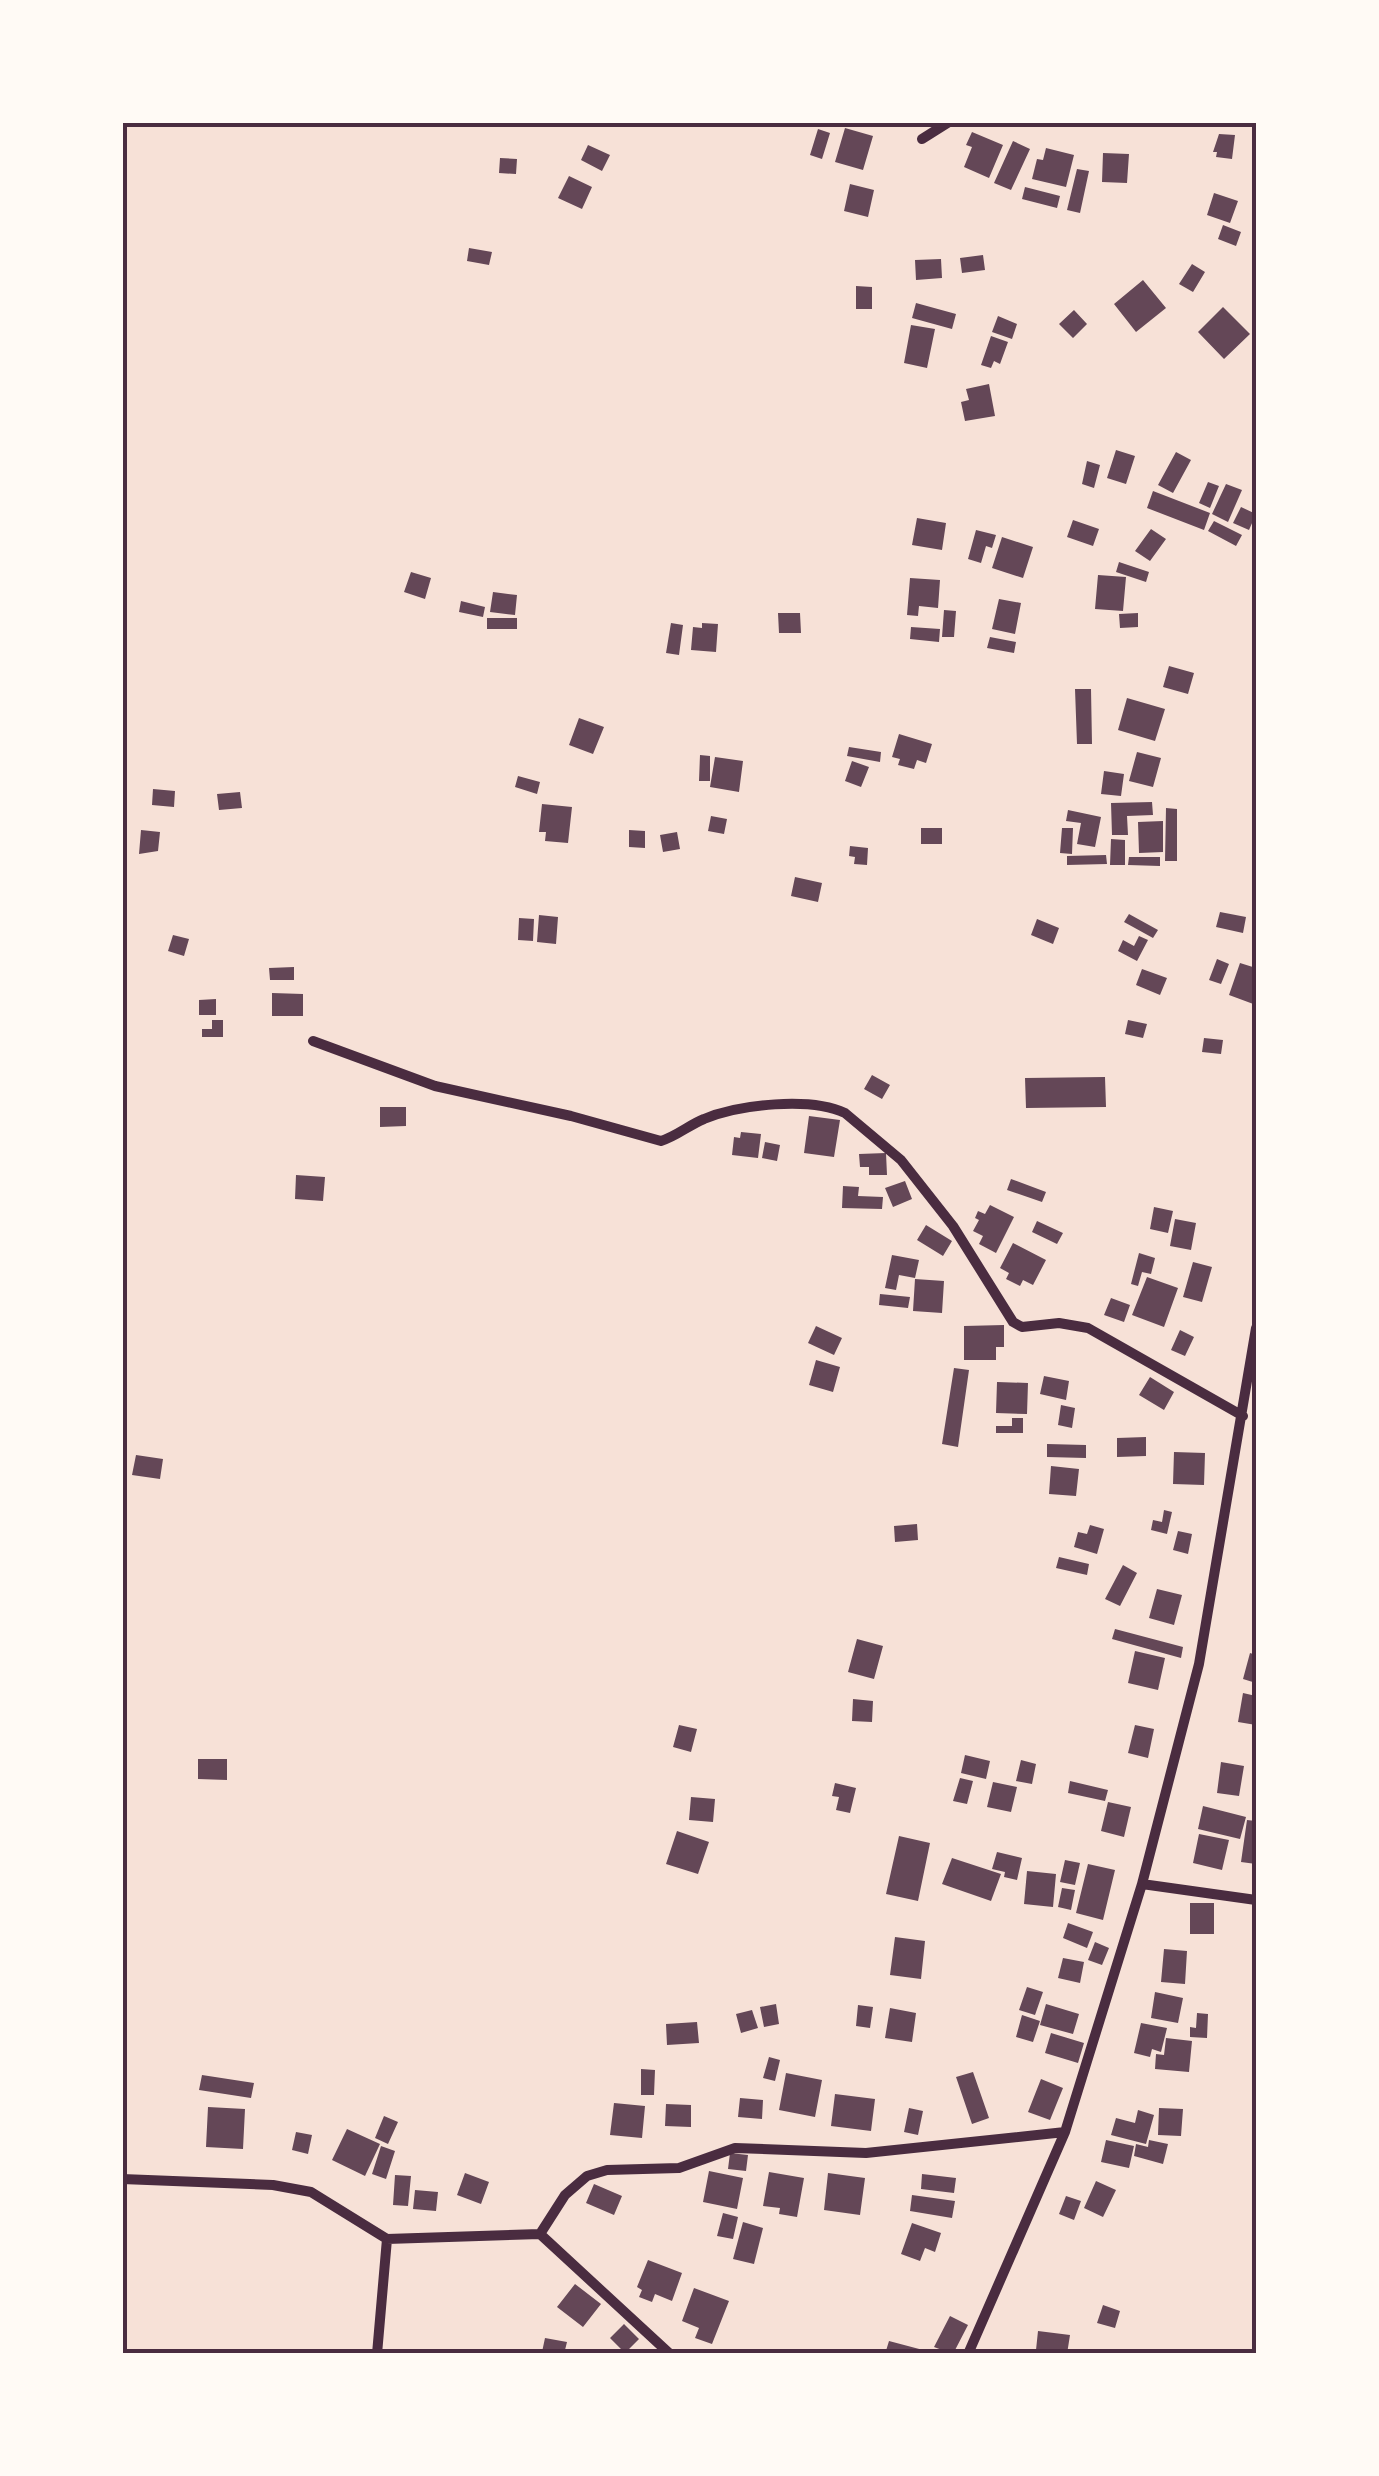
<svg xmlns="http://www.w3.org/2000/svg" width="1379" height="2476" font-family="'Source Sans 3',sans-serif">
	<rect width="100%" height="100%" fill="#f7e1d7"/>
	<path fill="#644757" d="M845,128l28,8 -10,34 -28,-8z
		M818,129l12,4 -8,26 -12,-4z
		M972,132l31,13 -14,33 -25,-11 8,-20 -6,-2z
		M1219,134l16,1 -3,24 -16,-2 1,-5h-4z
		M1013,141l17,8 -19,41 -17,-7z
		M588,145l22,10 -8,16 -21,-11z
		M1046,148l28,7 -8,32 -34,-8 5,-20 6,1z
		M1103,153l26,1 -2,29 -25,-1z
		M500,158l17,1 -1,15 -17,-1z
		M1077,169l12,2 -9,42 -13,-3z
		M569,176l23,11 -10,22 -24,-11z
		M850,184l24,6 -6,27 -24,-6z
		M1025,187l35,9 -3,12 -35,-9z
		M1214,193l24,8 -8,22 -23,-8z
		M1223,225l18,7 -5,14 -18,-7z
		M469,248l23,4 -3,13 -22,-4z
		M983,255l2,15 -23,3 -2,-15z
		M941,259l1,19 -26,2 -1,-20z
		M1192,264l13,8 -12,20 -14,-8z
		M1143,280l23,28 -30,24 -22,-28z
		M856,286l16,1v22h-16z
		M916,303l40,11 -4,15 -40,-11z
		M1223,307l27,27 -26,25 -26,-27z
		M1074,310l13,14 -14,14 -14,-14z
		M998,316l19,8 -5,15 -20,-7z
		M911,325l24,4 -8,39 -23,-5z
		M991,336l17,6 -8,22 -6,-3 -3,7 -10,-3z
		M989,384l6,32 -30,5 -4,-19 8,-2 -3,-11z
		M1116,450l19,6 -9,28 -19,-6z
		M1176,452l15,8 -18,33 -15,-8z
		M1087,461l13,4 -6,23 -12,-4z
		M1208,482l11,4 -9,22 -11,-5z
		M1226,484l16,6 -14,32 -16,-8z
		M1153,491l57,22 -6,17 -57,-22z
		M1241,507l15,7 -7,16 -16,-7z
		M917,518l29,5 -4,27 -30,-5z
		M1073,520l26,9 -6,17 -26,-9z
		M1214,521l28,14 -6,11 -28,-15z
		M1151,529l15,10 -16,22 -15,-10z
		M976,530l20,5 -4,13 -6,-2 -5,17 -13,-4z
		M1002,537l31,10 -10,31 -31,-10z
		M1119,562l30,10 -3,10 -30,-10z
		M411,572l20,6 -6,21 -21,-7z
		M1098,575l28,2 -3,34 -28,-2z
		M910,578l30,2 -2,28 -19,-2 -1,10 -11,-1z
		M493,592l24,3 -2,20 -25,-3z
		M999,599l22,4 -6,31 -23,-5z
		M461,601l24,6 -2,10 -24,-5z
		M944,610l12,1 -2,26h-12z
		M778,613h22l1,20h-22z
		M1138,613v14l-18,1 -1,-14z
		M487,618h30v11h-30z
		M671,623l12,2 -4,30 -13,-2z
		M702,623l16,1 -2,28 -25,-2 2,-23 9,1z
		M911,627l29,2 -1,13 -29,-3z
		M990,637l26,5 -2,11 -27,-5z
		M1169,666l25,7 -6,21 -25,-7z
		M1075,689h16l1,55h-15z
		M1127,698l38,11 -10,32 -37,-11z
		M579,718l25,9 -11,27 -24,-9z
		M899,734l33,10 -6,19 -9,-3 -3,9 -16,-4 2,-6 -8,-2z
		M849,747l32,5 -1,10 -33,-6z
		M1137,752l24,6 -8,29 -24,-6z
		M700,755l10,1v25h-11z
		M715,757l28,4 -4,31 -29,-5z
		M852,761l17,6 -8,20 -16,-6z
		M1104,771l20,3 -3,22 -20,-2z
		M518,776l22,6 -3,12 -22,-7z
		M153,789l22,2 -1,16 -22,-2z
		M240,792l2,16 -23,2 -2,-16z
		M1152,802l1,13 -26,1 1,19h-16l-1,-32z
		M542,804l30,3 -4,36 -23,-2 1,-9h-7z
		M1166,808l11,1v52h-12z
		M1068,810l33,7 -6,30 -18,-3 4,-21 -15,-2z
		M711,816l16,3 -3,15 -16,-3z
		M1163,821v31l-24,1 -1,-31z
		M921,828h21v16h-21z
		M1062,828h11l-1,26 -12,-1z
		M141,830l19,2 -2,19 -19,3z
		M629,830l16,1v17l-16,-1z
		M677,832l3,17 -17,3 -3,-17z
		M1111,839l14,1v25h-15z
		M850,846l18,2 -1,17 -13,-1 1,-7 -6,-1z
		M1106,855l1,9 -40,1v-9z
		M1129,857h31v9l-32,-1z
		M795,877l27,6 -4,19 -27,-6z
		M1220,912l26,5 -3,16 -27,-6z
		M1129,914l29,16 -5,8 -29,-16z
		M539,915l19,2 -2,27 -19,-2z
		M519,918l15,1 -1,22 -15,-1z
		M1037,919l22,9 -6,16 -22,-9z
		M173,935l16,4 -5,17 -16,-5z
		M1139,936l9,4 -11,21 -19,-10 5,-11 11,6z
		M1217,959l12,5 -8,20 -12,-4z
		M1240,963l16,5v37l-27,-10z
		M294,967v13h-24l-1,-12z
		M1142,969l25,9 -7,17 -24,-10z
		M272,993l31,1v22h-31z
		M216,999v16h-17v-15z
		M212,1020h11v17h-21v-8h10z
		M1128,1020l19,4 -4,14 -18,-4z
		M1204,1038l19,2 -2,14 -19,-2z
		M872,1075l18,10 -8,14 -18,-10z
		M1105,1077l1,30 -80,1 -1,-30z
		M380,1107h26v19l-26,1z
		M809,1116l31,4 -6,37 -30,-4z
		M741,1132l20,2 -3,24 -26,-3 2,-18 6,1z
		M765,1142l15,3 -3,16 -15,-3z
		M886,1153l1,22h-18v-8h-9l-1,-13z
		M296,1175l29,2 -2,24 -28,-2z
		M1011,1179l35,13 -4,10 -35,-12z
		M905,1181l7,18 -19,8 -8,-19z
		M843,1186l16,1 -1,9 25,1 -1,12 -40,-1z
		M990,1205l24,12 -18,36 -17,-9 4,-8 -10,-5 6,-11 -4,-2 3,-7 7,3z
		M1154,1207l19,4 -5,22 -18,-4z
		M1175,1219l21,4 -5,27 -21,-4z
		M1037,1221l26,12 -6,11 -25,-12z
		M926,1225l26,16 -9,15 -26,-16z
		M1013,1243l33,17 -13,25 -10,-5 -3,6 -14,-7 3,-6 -9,-5z
		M1139,1253l16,5 -4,16 -9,-2 -4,14 -7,-2z
		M892,1255l27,5 -4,18 -16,-3 -3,15 -11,-2z
		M1193,1262l19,5 -10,35 -19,-5z
		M1147,1277l31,11 -14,39 -32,-12z
		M915,1279l29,2 -2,32 -29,-2z
		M880,1294l30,3 -2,11 -29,-3z
		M1111,1298l19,7 -6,17 -20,-7z
		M1004,1325v22h-8v13h-32v-34z
		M816,1326l26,12 -8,17 -26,-12z
		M1180,1330l14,7 -9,19 -14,-6z
		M816,1360l24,7 -7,25 -24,-7z
		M954,1368l15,2 -11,77 -16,-3z
		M1044,1376l25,5 -3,19 -26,-6z
		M1150,1377l24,15 -10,18 -25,-15z
		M997,1382l31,1 -1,31 -31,-1z
		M1061,1405l14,3 -3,20 -14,-3z
		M1012,1418h11v15h-27v-7h16z
		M1146,1437v19l-29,1v-19z
		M1047,1444l39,1v13l-39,-1z
		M1174,1452l31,1 -1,32 -31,-1z
		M136,1455l27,4 -3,20 -28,-4z
		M1051,1466l28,3 -3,27 -27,-2z
		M1164,1510l8,2 -5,22 -16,-4 2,-10 9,2z
		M917,1524l1,16 -23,2 -1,-16z
		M1090,1525l14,4 -7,25 -23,-7 4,-15 9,2z
		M1178,1531l14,3 -4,20 -15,-4z
		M1059,1557l30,7 -2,11 -31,-7z
		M1123,1565l14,8 -17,33 -15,-7z
		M1157,1589l25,6 -8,30 -25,-7z
		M1115,1629l68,18 -2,11 -69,-19z
		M857,1639l26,7 -9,33 -26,-7z
		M1135,1651l30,7 -7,32 -30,-7z
		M1250,1653l6,2v28l-13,-4z
		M1243,1693l13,3v29l-18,-3z
		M853,1699l20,2 -1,21 -20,-1z
		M679,1725l18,4 -6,23 -18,-5z
		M1135,1725l19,4 -6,29 -20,-5z
		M965,1755l25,6 -4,18 -25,-6z
		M198,1759h29v21l-29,-1z
		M1021,1760l15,4 -4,20 -16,-3z
		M1221,1762l23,4 -5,30 -22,-3z
		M960,1778l13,3 -6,23 -14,-3z
		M1070,1781l38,9 -3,11 -37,-8z
		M993,1782l24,5 -6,25 -24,-5z
		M835,1783l21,5 -6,25 -14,-3 3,-13 -7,-1z
		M691,1797l24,2 -2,23 -24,-2z
		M1108,1802l23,5 -7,30 -23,-6z
		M1203,1806l43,11 -6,22 -42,-10z
		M1247,1820l9,1v43l-15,-2z
		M677,1831l32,11 -11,32 -32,-10z
		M1199,1834l30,6 -7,30 -29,-7z
		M899,1836l31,7 -12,58 -32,-7z
		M997,1852l25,6 -5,22 -13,-3 1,-5 -13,-3z
		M952,1858l49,16 -10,27 -49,-17z
		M1065,1860l15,3 -5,22 -15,-3z
		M1088,1864l27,6 -12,50 -27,-7z
		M1027,1871l29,3 -3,33 -29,-3z
		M1062,1888l13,2 -4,20 -13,-3z
		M1190,1903h24v31h-24z
		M1068,1923l25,9 -6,16 -24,-10z
		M895,1937l30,4 -4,38 -31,-4z
		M1095,1942l14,6 -7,17 -14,-5z
		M1164,1949l23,2 -2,33 -24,-2z
		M1063,1958l21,4 -4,21 -22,-5z
		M1027,1987l16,5 -8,23 -16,-5z
		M1155,1992l28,6 -5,25 -27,-5z
		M776,2004l3,20 -15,3 -4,-20z
		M1046,2004l33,10 -6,20 -33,-9z
		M858,2005l15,2 -3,21 -14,-2z
		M890,2008l26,5 -4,29 -27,-4z
		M752,2010l6,18 -17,5 -5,-19z
		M1197,2013l11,1 -1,24 -17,-1v-10l6,1z
		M1022,2015l18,6 -7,21 -17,-5z
		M697,2022l2,21 -32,2 -1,-21z
		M1141,2023l26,5 -6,24 -9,-3 -2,8 -16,-4z
		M1051,2033l33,10 -6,20 -33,-10z
		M1166,2038l26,3 -3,31 -34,-3 1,-15 8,1z
		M769,2057l11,3 -5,21 -12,-3z
		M641,2069l14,1 -1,25h-13z
		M973,2072l16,46 -17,6 -16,-47z
		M786,2073l36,7 -7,37 -36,-7z
		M202,2075l52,8 -3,15 -52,-8z
		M1041,2079l22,9 -13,32 -22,-8z
		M835,2094l40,5 -4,32 -40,-5z
		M740,2098l23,2 -1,19 -24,-2z
		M614,2103l31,3 -3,32 -32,-3z
		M666,2104l25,1v22l-26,-1z
		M208,2107l37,2 -2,40 -37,-2z
		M909,2108l14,3 -5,24 -14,-3z
		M1159,2108l24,1 -2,27 -23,-1z
		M1138,2110l16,5 -8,29 -35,-9 5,-17 19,5z
		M384,2116l14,6 -10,22 -13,-6z
		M347,2129l33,15 -15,32 -33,-16z
		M296,2132l16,3 -4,19 -16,-4z
		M1106,2140l28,6 -5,22 -28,-6z
		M1149,2140l19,4 -5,20 -29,-8 2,-12 12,3z
		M381,2146l14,5 -9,28 -14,-5z
		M730,2153l18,2 -2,16 -18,-2z
		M709,2171l34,7 -6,31 -34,-7z
		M769,2172l35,6 -7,39 -18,-3 1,-6 -17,-2z
		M465,2173l24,9 -8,22 -24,-9z
		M828,2173l37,5 -5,37 -36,-5z
		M922,2174l34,4 -2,15 -33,-4z
		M395,2175l16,1 -3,30 -15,-1z
		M1096,2181l20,9 -13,27 -19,-9z
		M594,2184l28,12 -8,19 -28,-12z
		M415,2190l23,2 -2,19 -23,-2z
		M912,2195l43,6 -3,17 -42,-7z
		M1066,2196l15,5 -7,19 -15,-6z
		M723,2213l15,4 -5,22 -16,-3z
		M743,2222l20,6 -9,36 -21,-5z
		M912,2223l29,10 -6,19 -10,-4 -5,13 -19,-7z
		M648,2260l34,13 -10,28 -17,-7 -3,8 -13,-5 3,-7 -5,-3z
		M575,2284l26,20 -18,23 -26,-20z
		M694,2288l35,13 -17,43 -17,-6 4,-10 -17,-7z
		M1103,2305l17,6 -5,17 -18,-5z
		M950,2316l18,9 -15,29 -19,-7z
		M624,2324l15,15 -14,14 -15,-15z
		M1038,2331l32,4 -3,19h-38l1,-5 6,1z
		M545,2338l22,4 -3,12 -22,-2z
		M889,2341l34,9 -1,4h-37z"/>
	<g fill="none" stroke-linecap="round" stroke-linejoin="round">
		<path stroke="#4a2c40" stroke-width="10" d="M922,139l27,-17
			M313,1041l122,45 136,30 90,25c16,-5 28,-16 43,-22 35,-15 107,-22 141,-6l56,47 52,66 60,96 9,5 37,-4 29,5 155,88
			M1142,1884l114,16
			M122,2179l151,6 38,7 76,47 153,-5 130,120
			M540,2234l25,-39 22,-19 20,-6 72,-2 56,-20 131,5 199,-21
			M377,2354l10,-115
			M968,2354l97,-222 77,-248 57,-220 57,-336"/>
	</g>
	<rect width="1379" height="2476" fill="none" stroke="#fffaf5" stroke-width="250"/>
	<rect x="125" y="125" width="1129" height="2226" fill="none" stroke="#4a2c40" stroke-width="4"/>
</svg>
